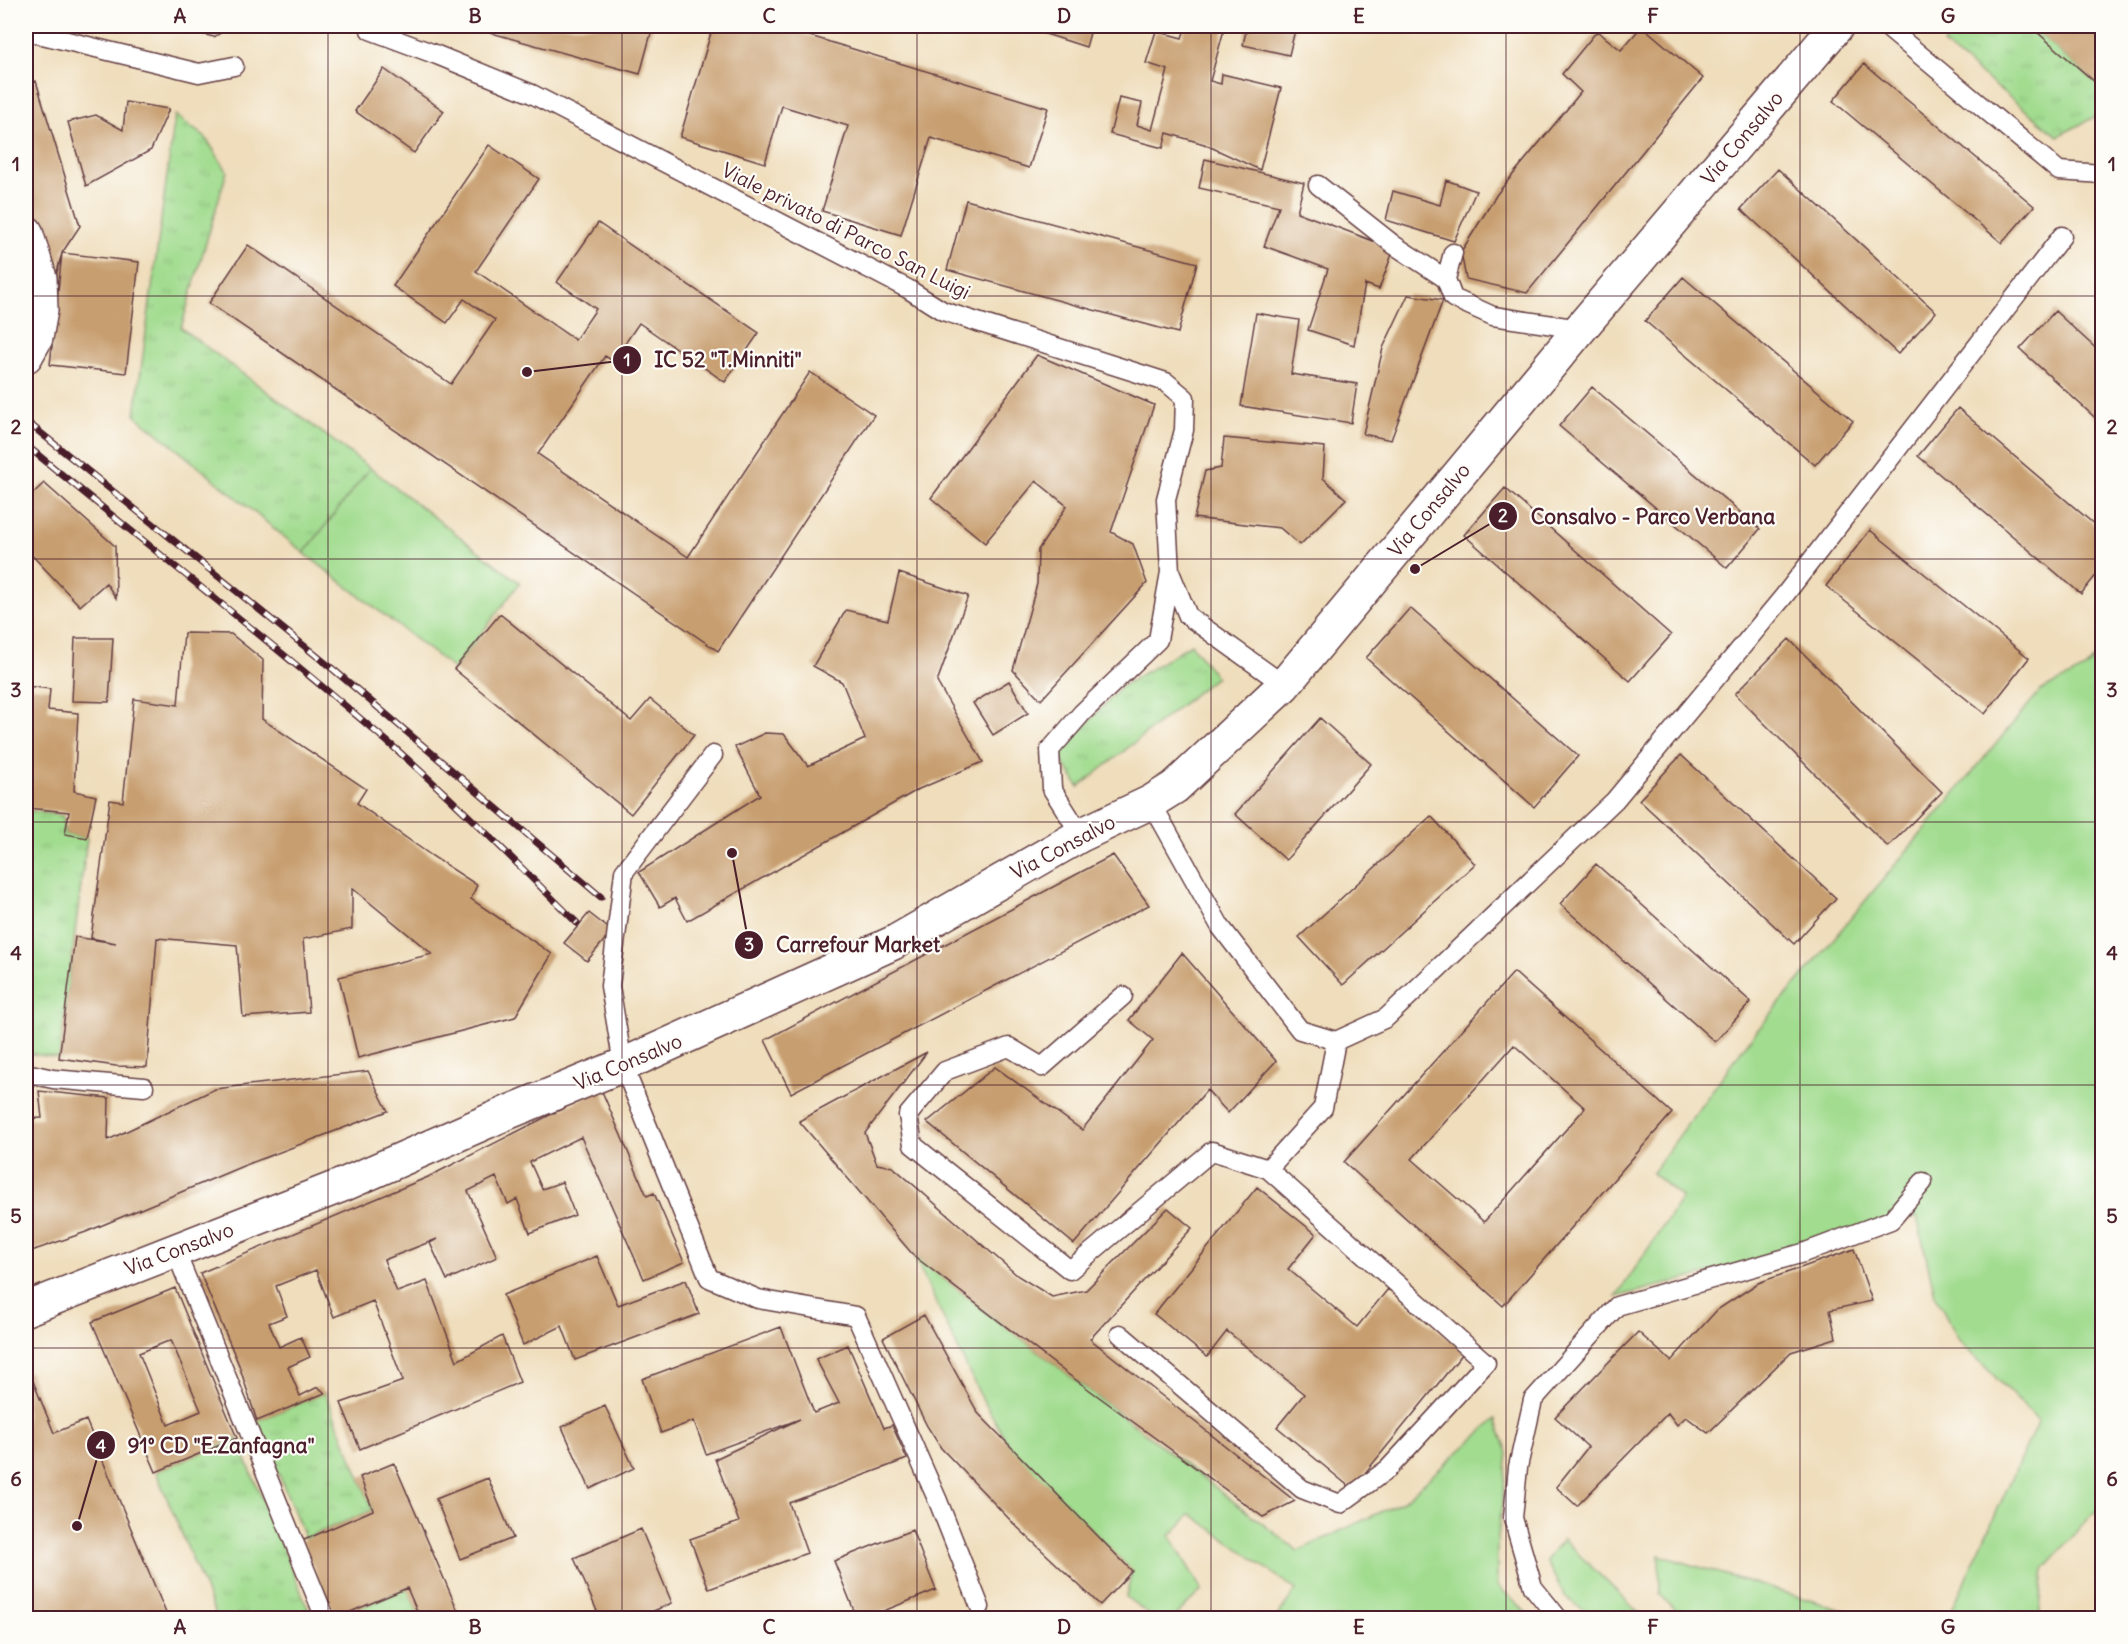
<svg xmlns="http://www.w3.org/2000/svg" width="2128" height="1644" font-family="Delius,sans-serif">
	<defs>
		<pattern id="park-tufts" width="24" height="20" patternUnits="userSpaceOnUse" patternTransform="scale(1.5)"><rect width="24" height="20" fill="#a1dc8f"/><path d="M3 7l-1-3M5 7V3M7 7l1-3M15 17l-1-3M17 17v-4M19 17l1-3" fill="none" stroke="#8cbc7c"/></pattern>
	</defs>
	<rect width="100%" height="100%" fill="#fdfcf7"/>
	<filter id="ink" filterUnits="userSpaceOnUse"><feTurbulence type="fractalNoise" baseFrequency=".0167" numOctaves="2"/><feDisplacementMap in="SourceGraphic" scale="12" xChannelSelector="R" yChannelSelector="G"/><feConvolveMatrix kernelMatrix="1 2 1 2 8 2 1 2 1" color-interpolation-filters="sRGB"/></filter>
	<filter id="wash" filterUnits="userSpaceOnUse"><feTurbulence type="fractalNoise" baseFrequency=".008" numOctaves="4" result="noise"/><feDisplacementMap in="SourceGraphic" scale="24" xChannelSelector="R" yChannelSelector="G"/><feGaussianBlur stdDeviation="1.35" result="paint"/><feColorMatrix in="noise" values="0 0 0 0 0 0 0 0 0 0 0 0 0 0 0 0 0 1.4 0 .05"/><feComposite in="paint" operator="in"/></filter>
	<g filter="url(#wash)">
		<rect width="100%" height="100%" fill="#efddbb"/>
		<path fill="#a1dc8f" stroke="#767e5d" stroke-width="1.5" d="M370,468l150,115 -66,86 -150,-116z
			M2102,651v858l-12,8 -46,52 -5,49h-91l90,-197 -79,-81 -24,-45 -18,-78 -43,14 -258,66 66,-99 -30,-25 94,-129 294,-353 45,-22z
			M914,1256l384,295 104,-49 94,-83 12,34 -11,93v39l35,33h-256l20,-28 -105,-76 -21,22 32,54 -29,28h-19l-28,-21 6,-26 -122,-124 -31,-54z
			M1563,1539l81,79h-50l-29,-22 -19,-35z
			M1659,1555l210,63h-187l-22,-24z"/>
		<path fill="url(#park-tufts)" stroke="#767e5d" stroke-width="1.5" d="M1959,26h71l72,62v25l-44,23 -115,-92z
			M175,115l31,23 21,33 -46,157 189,140 -66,85 -169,-138z
			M1191,644l25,33 -137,110 -21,-32 63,-68z
			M26,810l37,6 2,18 22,4 -28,220 -33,-5z
			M325,1393l48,117 -68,28 -48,-117z
			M237,1438l75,180h-95l-61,-146z
			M407,1588l13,30h-84z"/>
		<g id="blocks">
			<path fill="#c79e70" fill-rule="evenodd" d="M166,26h66l-18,11z
				M466,26h187l-13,48z
				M713,26h64l271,82 -19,60 -98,-30 -30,97 -79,-24 26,-85 -66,-20 -17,57 -85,-26z
				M1021,26h71l-6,21z
				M1186,26h39l-15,55 11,3 1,-10 59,14 -21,82 -56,-26 -37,-11 -4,15 -53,-14 9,-36 23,5 -5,22 15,5 16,-60 -22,-7 10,-32 26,7z
				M1247,26h49l-7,29 -46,-10z
				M1642,26l61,52 -176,215 -61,-14 -5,-27 36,-58 84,-102 -19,-18 35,-43 24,19z
				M2030,26h72v62z
				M1864,64l170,142 -32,37 -169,-142z
				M384,69l60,42 -30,42 -59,-42z
				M36,81l44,145 -18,27 77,9 -13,111 -76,-8 12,-112 -9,34 -27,-103v-99z
				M126,102l43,7 -18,41 -65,36 -18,-64 28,-7 27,15z
				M489,145l50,34 -63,92 99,69 21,-31 -39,-27 41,-59 161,110 -34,49 -86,-59 -26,38 -8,-5 -67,98 150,103 122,-185 64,43 -156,236 -509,-348 39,-58 203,139 44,-64 -31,-21 -17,24 -54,-37z
				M1205,159l99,24 -7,29 97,37 -15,40 -14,-5 -11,61 -46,-15 20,-61 -64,-23 15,-40 -80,-18z
				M1778,169l158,143 -38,42 -157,-145z
				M1446,180l30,11 -22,50 -68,-21 7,-29 47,14z
				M966,200l231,63 -19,70 -231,-63z
				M1683,277l170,144 -38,44 -170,-144z
				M1408,295l35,5 -52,140 -28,-6 20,-86z
				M2055,311l47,43v70l-82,-75z
				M1256,313l43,7 -8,54 66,10 -6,39 -110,-17z
				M1037,355l117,50 -43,127 22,12 14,39 -106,117 -28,-30 24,-86 1,-34 29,-44 -31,-25 -51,62 -54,-45z
				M1592,387l168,142 -33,39 -168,-142z
				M1958,408l144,123v37l-21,26 -163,-138z
				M1224,438l101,9 -2,31 23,21 -46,46 -20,-17 -86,-10 11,-47 16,-3z
				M44,483l71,63 1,52 -10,-15 -26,23 -54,-57v-49z
				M1505,488l166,147 -41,46 -166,-146z
				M1870,530l159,128 -44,56 -159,-128z
				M899,573l69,23 -31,86 46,80 -64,27 -232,132 -12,-23 -15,9 -21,-35 121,-77 -25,-48 30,-14 19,1 24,32 57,-27 -23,-57 -29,-16 33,-56 42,10z
				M1410,608l168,148 -44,51 -168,-149z
				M500,614l131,107 19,-22 44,36 -63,79 -177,-145z
				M184,633l47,1 32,26 -1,59 104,70 -9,14 75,53 45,29 -6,14 81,55 -37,63 -157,41 -19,-81 93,-23 -80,-66v41l-49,10 6,73 -66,5 -6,-72 -80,-7 -10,129 -31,-1 -57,-8 16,-121 41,6 -25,-5 19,-138 13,2 11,-103 44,6z
				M75,638h38l-4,64 -37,-1z
				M1789,639l153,153 -54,55 -153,-153z
				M1009,681l19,32 -35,22 -20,-32z
				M26,686l24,3 -2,21 30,3 -4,78 22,5 -9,42 -22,-4 4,-22 -43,-4z
				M1320,718l51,46 -85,96 -51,-46z
				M1681,755l155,143 -42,46 -155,-144z
				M1431,816l44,48 -132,121 -44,-48z
				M1113,855l36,50 -358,188 -26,-53z
				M1596,864l155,138 -36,40 -155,-138z
				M589,913l23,18 -25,30 -23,-18z
				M1182,953l94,108 -48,52 -21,-23 -133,154 -147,-122 68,-55 87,63 71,-90 -24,-20z
				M1514,972l158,141 -169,193 -159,-144zM1514,1045l71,63 -101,114 -72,-63z
				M927,1052l-62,81 12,31 16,3 125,109 34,21 34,-7 82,-82 24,20 -102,111 205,162 -32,16 -198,-145 -151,-116 -115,-135z
				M368,1071l20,40 -145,55 -157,66 -60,21v-134l16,-1 -3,-27 70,7 -1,42 107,-51z
				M601,1089l46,107 7,-3 30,69 -40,17 -63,-142 -51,25 12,27 20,-7 13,33 -45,18 -13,-34 -9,5 -12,-27 -28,14 29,66 -50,23 -17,-37 7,-4 -53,21 13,32 30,-11 30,80 45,-25 18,46 -160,67 -19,-46 62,-22 -30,-80 -39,16 -18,-47 -40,16 11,30 -18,7 10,24 22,-10 9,20 -22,10 12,29 18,-9 7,6 -68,28 -18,-56 -39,-92 228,-96z
				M1257,1187l59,47 -28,35 69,58 31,-38 76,63 -112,137 -75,-62 27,-33 -77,-63 -20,26 -53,-43z
				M1854,1249l18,52 -42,9 6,28 -45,14 -83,81 -22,-16 -9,8 -9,-12 -91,93 -21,-19 32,-40 -33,-30 83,-85 33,29 46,-51 41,-27z
				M597,1256l21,49 68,-25 13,34 -124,46 -13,-34 -39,19 -20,-50z
				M175,1288l62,150 -81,34 -64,-150zM171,1340l30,71 -33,14 -29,-72z
				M924,1315l54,98 154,158 -32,34 -85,-80 -74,-77 -14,-22 -44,-88z
				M781,1327l33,86 25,-10 -23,-44 32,-14 36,83 8,-3 15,34 -118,44 18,50 -98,36 -19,-50 49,-17 -24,-63 85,-40 -94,35 -12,-33 -33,12 -19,-54z
				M29,1371l25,62 32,-13 82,198h-142v-245z
				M605,1406l29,62 -44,21 -28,-62z
				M394,1463l67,155h-41l-13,-30 -71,30 -34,-77 71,-31 -13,-33z
				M488,1478l25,60 -53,21 -24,-60z
				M641,1529l31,74 -35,15h-37l-26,-60z
				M912,1530l24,60 -70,28h-9l-23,-57z"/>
		</g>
	</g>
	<g filter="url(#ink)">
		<use href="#blocks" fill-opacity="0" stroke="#633c41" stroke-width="1.5"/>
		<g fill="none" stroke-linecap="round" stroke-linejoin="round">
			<defs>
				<path id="service" d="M371,26l-1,4 67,25 95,39 376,195 35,22 223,71 19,16 -1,32 -18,69 4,73 -12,68 -76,73 -32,37 2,39 29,46
					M1889,29l170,142 43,3
					M26,31l173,42 35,-7
					M1318,185l76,60 52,34 7,19 40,18 87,13
					M1446,279l7,-26
					M1170,572l18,44 96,69
					M713,755l-89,117 -14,114 13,79 86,213 49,21 98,17 82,185 42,106
					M1151,802l69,124 80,104 36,11 50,-23 229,-218 169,-204 278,-360
					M1123,996l-81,71 -33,-20 -64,24 -37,44 5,30 157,125 142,-119 56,18
					M26,1073l27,6 91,8
					M175,1250l150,368
					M1120,1334l182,155 38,15 48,-35 98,-106 -218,-194 55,-61 13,-67
					M1558,1618l-25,-31 -20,-69 5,-51 15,-67 84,-94 186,-53 88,-33 32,-38"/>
				<path id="minor" d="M26,232l14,46 1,32 -5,28 -10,18"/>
				<path id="tertiary" d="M26,1309l319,-125 164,-72 114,-47 270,-122 188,-108 70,-33 24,-15 109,-102 296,-356 257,-303"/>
			</defs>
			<use href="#service" stroke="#633c41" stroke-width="21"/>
			<use href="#minor" stroke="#633c41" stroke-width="36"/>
			<use href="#tertiary" stroke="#633c41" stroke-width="36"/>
			<use href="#service" stroke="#fff" stroke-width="18"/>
			<use href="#minor" stroke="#fff" stroke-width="33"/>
			<use href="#tertiary" stroke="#fff" stroke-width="33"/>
			<defs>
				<path id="rail" d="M26,421l308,249 267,227
					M26,445c123,102 250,200 371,305 62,55 121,114 180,173"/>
			</defs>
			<use href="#rail" stroke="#4a1f2b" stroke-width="7"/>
			<use href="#rail" stroke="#fdfcf7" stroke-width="4.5" stroke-dasharray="14" stroke-linecap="butt"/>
		</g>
	</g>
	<path fill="none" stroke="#4a1f2b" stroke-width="1.5" stroke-opacity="0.55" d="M328,26v1592M622,26v1592M917,26v1592M1211,26v1592M1506,26v1592M1800,26v1592M26,296h2076M26,559h2076M26,822h2076M26,1085h2076M26,1348h2076"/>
	<g text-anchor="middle" stroke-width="4.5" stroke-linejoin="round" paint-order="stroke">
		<g font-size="20" fill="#4a1f2b" stroke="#fdfcf7">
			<text transform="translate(1742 138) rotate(-50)" y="7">Via Consalvo</text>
			<text transform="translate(846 231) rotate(27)" y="7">Viale privato di Parco San Luigi</text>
			<text transform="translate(1429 510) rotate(-50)" y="7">Via Consalvo</text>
			<text transform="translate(1063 847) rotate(-28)" y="7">Via Consalvo</text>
			<text transform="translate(628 1062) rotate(-23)" y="7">Via Consalvo</text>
			<text transform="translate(179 1249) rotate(-21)" y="7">Via Consalvo</text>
		</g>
	</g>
	<path fill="none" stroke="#4a1f2b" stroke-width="2" d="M527 372L627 360M1415 569L1503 516M732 853L749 945M77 1526L101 1445"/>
	<g fill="#4a1f2b" stroke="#fdfcf7" stroke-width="2">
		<circle cx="527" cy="372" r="6"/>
		<circle cx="1415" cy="569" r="6"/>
		<circle cx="732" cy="853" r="6"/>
		<circle cx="77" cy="1526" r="6"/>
		<circle cx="627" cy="360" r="15"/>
		<circle cx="1503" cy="516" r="15"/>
		<circle cx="749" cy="945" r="15"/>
		<circle cx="101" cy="1445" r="15"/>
	</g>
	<g font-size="18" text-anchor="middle" font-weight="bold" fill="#fff">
		<text x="627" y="366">1</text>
		<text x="1503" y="522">2</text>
		<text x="749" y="951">3</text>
		<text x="101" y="1452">4</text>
	</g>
	<g font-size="21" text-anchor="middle" font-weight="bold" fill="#4a1f2b" stroke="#fdfcf7" stroke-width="4.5" stroke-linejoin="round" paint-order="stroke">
		<text x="728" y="367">IC 52 "T.Minniti"</text>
		<text x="1653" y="524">Consalvo - Parco Verbana</text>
		<text x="858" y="952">Carrefour Market</text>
		<text x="221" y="1453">91° CD "E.Zanfagna"</text>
	</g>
	<rect width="2128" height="1644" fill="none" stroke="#fdfcf7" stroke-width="66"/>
	<rect x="33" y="33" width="2062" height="1578" fill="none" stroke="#4a1f2b" stroke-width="2"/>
	<g font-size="20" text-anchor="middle" font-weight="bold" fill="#4a1f2b">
		<text x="180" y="23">A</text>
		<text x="475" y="23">B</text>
		<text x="769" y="23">C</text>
		<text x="1064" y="23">D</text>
		<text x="1359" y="23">E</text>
		<text x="1653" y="23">F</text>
		<text x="1948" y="23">G</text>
		<text x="16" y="171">1</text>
		<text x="2112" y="171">1</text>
		<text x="16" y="434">2</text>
		<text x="2112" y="434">2</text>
		<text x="16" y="697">3</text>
		<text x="2112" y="697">3</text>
		<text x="16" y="960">4</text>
		<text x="2112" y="960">4</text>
		<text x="16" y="1223">5</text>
		<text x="2112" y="1223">5</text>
		<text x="16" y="1486">6</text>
		<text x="2112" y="1486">6</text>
		<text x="180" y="1634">A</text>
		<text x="475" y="1634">B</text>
		<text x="769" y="1634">C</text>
		<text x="1064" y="1634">D</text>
		<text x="1359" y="1634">E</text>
		<text x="1653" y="1634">F</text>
		<text x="1948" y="1634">G</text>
	</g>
</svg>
